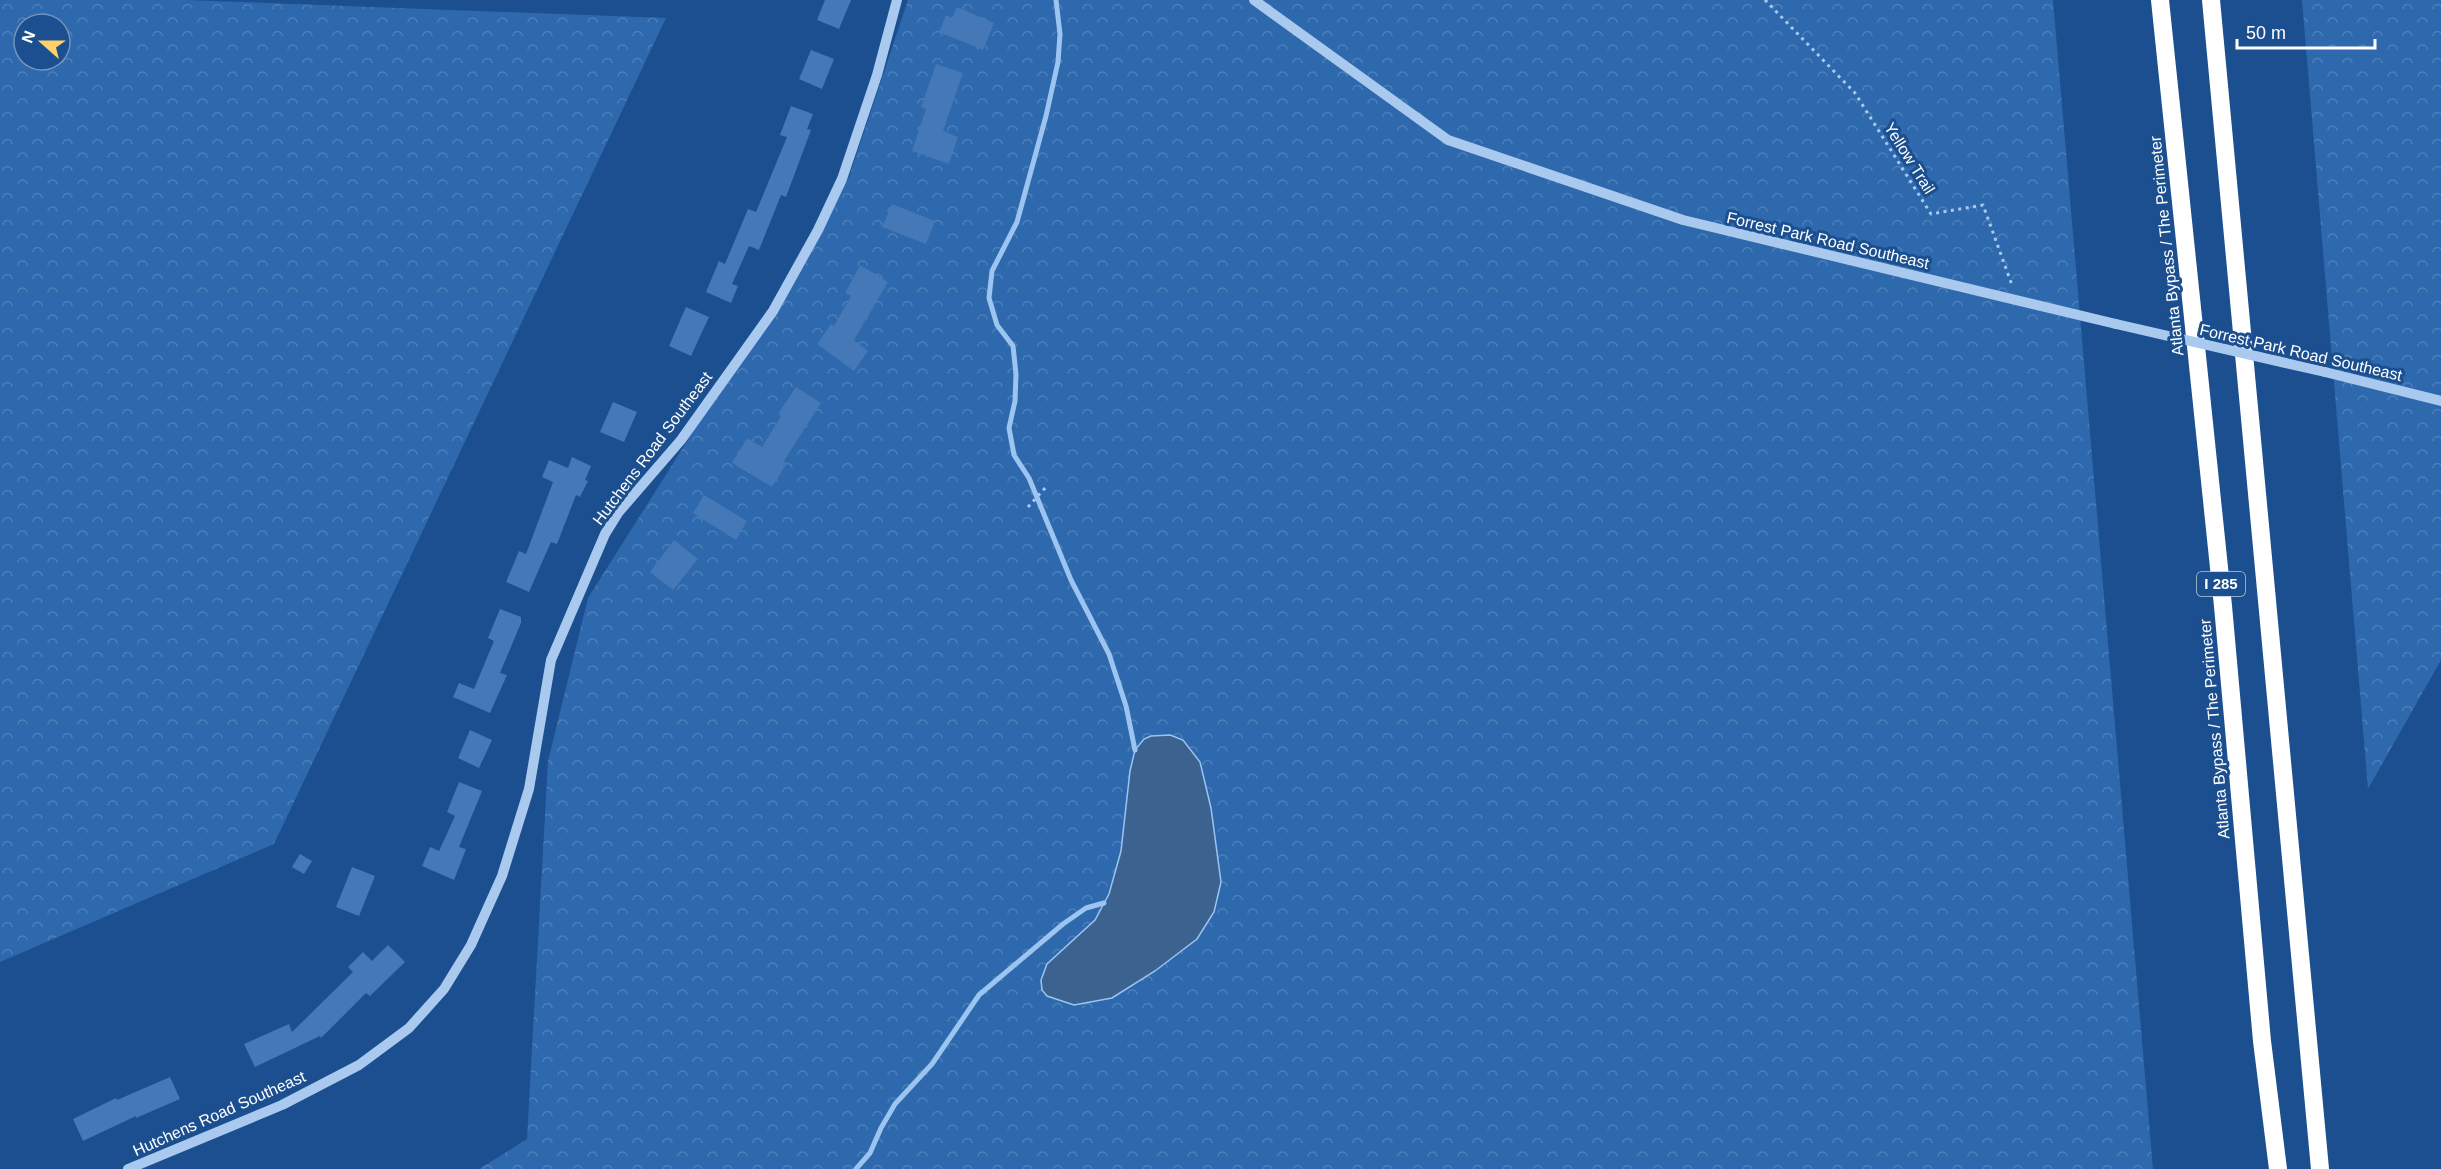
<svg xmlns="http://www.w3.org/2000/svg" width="2441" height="1169" font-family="Arial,sans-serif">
	<defs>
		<pattern id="forest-crowns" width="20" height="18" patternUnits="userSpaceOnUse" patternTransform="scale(1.5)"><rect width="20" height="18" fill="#2e69ad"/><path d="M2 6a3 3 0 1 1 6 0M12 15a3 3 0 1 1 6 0" fill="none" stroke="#4d80b9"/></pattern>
	</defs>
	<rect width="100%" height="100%" fill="#1b4f8f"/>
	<path fill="url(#forest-crowns)" fill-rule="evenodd" d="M0,0h187l479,18 -392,826 -274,118zM24,24h36v36h-36z
		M908,0h1145l100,1169h-1674l48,-30 21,-378 40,-163 141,-223 120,-198z
		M2302,0h139v660l-73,129z"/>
	<path fill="#3c6290" stroke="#9cc4f0" stroke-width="1.5" d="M1170,735l13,5 17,22 11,46 10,74 -7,30 -17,27 -42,32 -43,27 -38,7 -27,-9 -5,-6 -1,-10 6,-16 48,-44 14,-26 12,-43 9,-80 5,-21 9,-11 7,-3z"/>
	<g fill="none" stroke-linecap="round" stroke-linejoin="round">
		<path stroke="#9cc4f0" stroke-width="5" d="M1056,0l4,34 -2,28 -12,54 -29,106 -25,49 -3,27 8,27 16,21 3,28 -1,27 -6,27 5,27 15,23 42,102 38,74 17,52 9,44
			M856,1169l14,-16 11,-25 14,-24 37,-40 47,-69 84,-71 23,-16 18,-5"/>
	</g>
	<path fill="#4478b7" d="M825,0h26l-12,29 -22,-9z
		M957,7l37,16 -11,27 -44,-18 7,-17 6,3z
		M811,50l23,9 -12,30 -23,-10z
		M936,64l27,9 -20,58 15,6 -9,27 -37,-13 14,-42 -5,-2z
		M791,106l22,8 -6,15 4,1 -25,67 -5,-2 -22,55 -10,-4 -17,38 6,2 -7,17 -25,-11 13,-31 6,3 23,-55 8,3 31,-75 -7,-2z
		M892,204l43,17 -9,23 -44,-17z
		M860,265l28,17 -34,58 14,11 -14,20 -37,-27 14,-20 3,2 17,-30 -6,-3z
		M686,307l23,10 -18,39 -22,-10z
		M796,387l25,16 -37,58 3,2 -15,24 -40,-24 15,-25 15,9 19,-31 -3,-2z
		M613,402l24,10 -13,30 -24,-10z
		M572,457l19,9 -6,14 3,1 -8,16 -4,-2 -19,49 -6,-2 -22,50 -23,-10 13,-31 7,3 27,-72 -11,-5 7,-17 19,8z
		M704,495l43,26 -11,19 -43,-27z
		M674,540l24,19 -25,31 -23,-18z
		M500,609l21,8v6l-21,50 7,2 -17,38 -37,-16 6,-14 15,6 20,-48 -6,-3z
		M470,730l22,10 -13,28 -21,-10z
		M459,782l23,9 -23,56 7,2 -12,31 -32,-14 8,-19 9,4 16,-35 -8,-4z
		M300,854l12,7 -8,13 -12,-7z
		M352,867l23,9 -16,40 -23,-9z
		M388,945l17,17 -35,34 -4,-3 -45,45 -1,-2 -65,31 -11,-23 45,-20 3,8 61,-60 -5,-5 15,-15 9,9z
		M170,1077l10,22 -44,19v-2l-53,25 -10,-22 43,-21 1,2z"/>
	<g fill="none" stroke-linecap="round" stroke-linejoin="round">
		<path stroke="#a9c9ee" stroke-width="3" stroke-dasharray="3 4.5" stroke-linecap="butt" d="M1765,0l90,93 76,121 52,-9 29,80
			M1028,507l18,-20"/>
		<path stroke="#a9c9ee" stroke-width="10" d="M1254,0l194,140 235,80 433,104
			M2325,372l116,29
			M128,1169l154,-64 77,-40 50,-37 35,-39 27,-44 31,-69 27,-87 22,-129 54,-126 13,-21 63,-73 92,-129 45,-81 24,-51 35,-104 20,-75"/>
		<path stroke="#fff" stroke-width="18" d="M2160,0l63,606 39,435 16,128
			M2211,0l109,1169"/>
		<path stroke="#a9c9ee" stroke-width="10" d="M2116,324l209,48"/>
	</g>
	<g text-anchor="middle" stroke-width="6" stroke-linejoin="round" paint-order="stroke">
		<rect fill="#1b4f8f" stroke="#bbcadd" stroke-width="1.5" x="2197" y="572" width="48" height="24" rx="4.5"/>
		<g font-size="15" font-weight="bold" fill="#fff">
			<text x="2221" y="589">I 285</text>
		</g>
		<g font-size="16" fill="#fff" stroke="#1b4f8f">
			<text transform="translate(1910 158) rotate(58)" y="6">Yellow Trail</text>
			<text transform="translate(1828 240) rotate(13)" y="6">Forrest Park Road Southeast</text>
			<text transform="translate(2166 246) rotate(-96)" y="6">Atlanta Bypass / The Perimeter</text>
			<text transform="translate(2301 352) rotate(13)" y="6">Forrest Park Road Southeast</text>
			<text transform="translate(652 448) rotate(-53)" y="6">Hutchens Road Southeast</text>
			<text transform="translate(2214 729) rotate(-95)" y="6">Atlanta Bypass / The Perimeter</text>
			<text transform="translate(219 1113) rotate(-24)" y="6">Hutchens Road Southeast</text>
		</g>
	</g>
	<g transform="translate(42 42) rotate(291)"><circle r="28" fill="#1b4f8f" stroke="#7695bc" stroke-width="1.5"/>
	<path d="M0-4.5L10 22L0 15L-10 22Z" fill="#ffd166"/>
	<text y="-9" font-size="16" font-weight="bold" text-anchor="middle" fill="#ffffff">N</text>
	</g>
	<path d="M2237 39v9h138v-9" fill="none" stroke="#ffffff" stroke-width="3"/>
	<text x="2246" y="39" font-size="18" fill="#ffffff" stroke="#1b4f8f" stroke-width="4.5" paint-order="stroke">50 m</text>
</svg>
